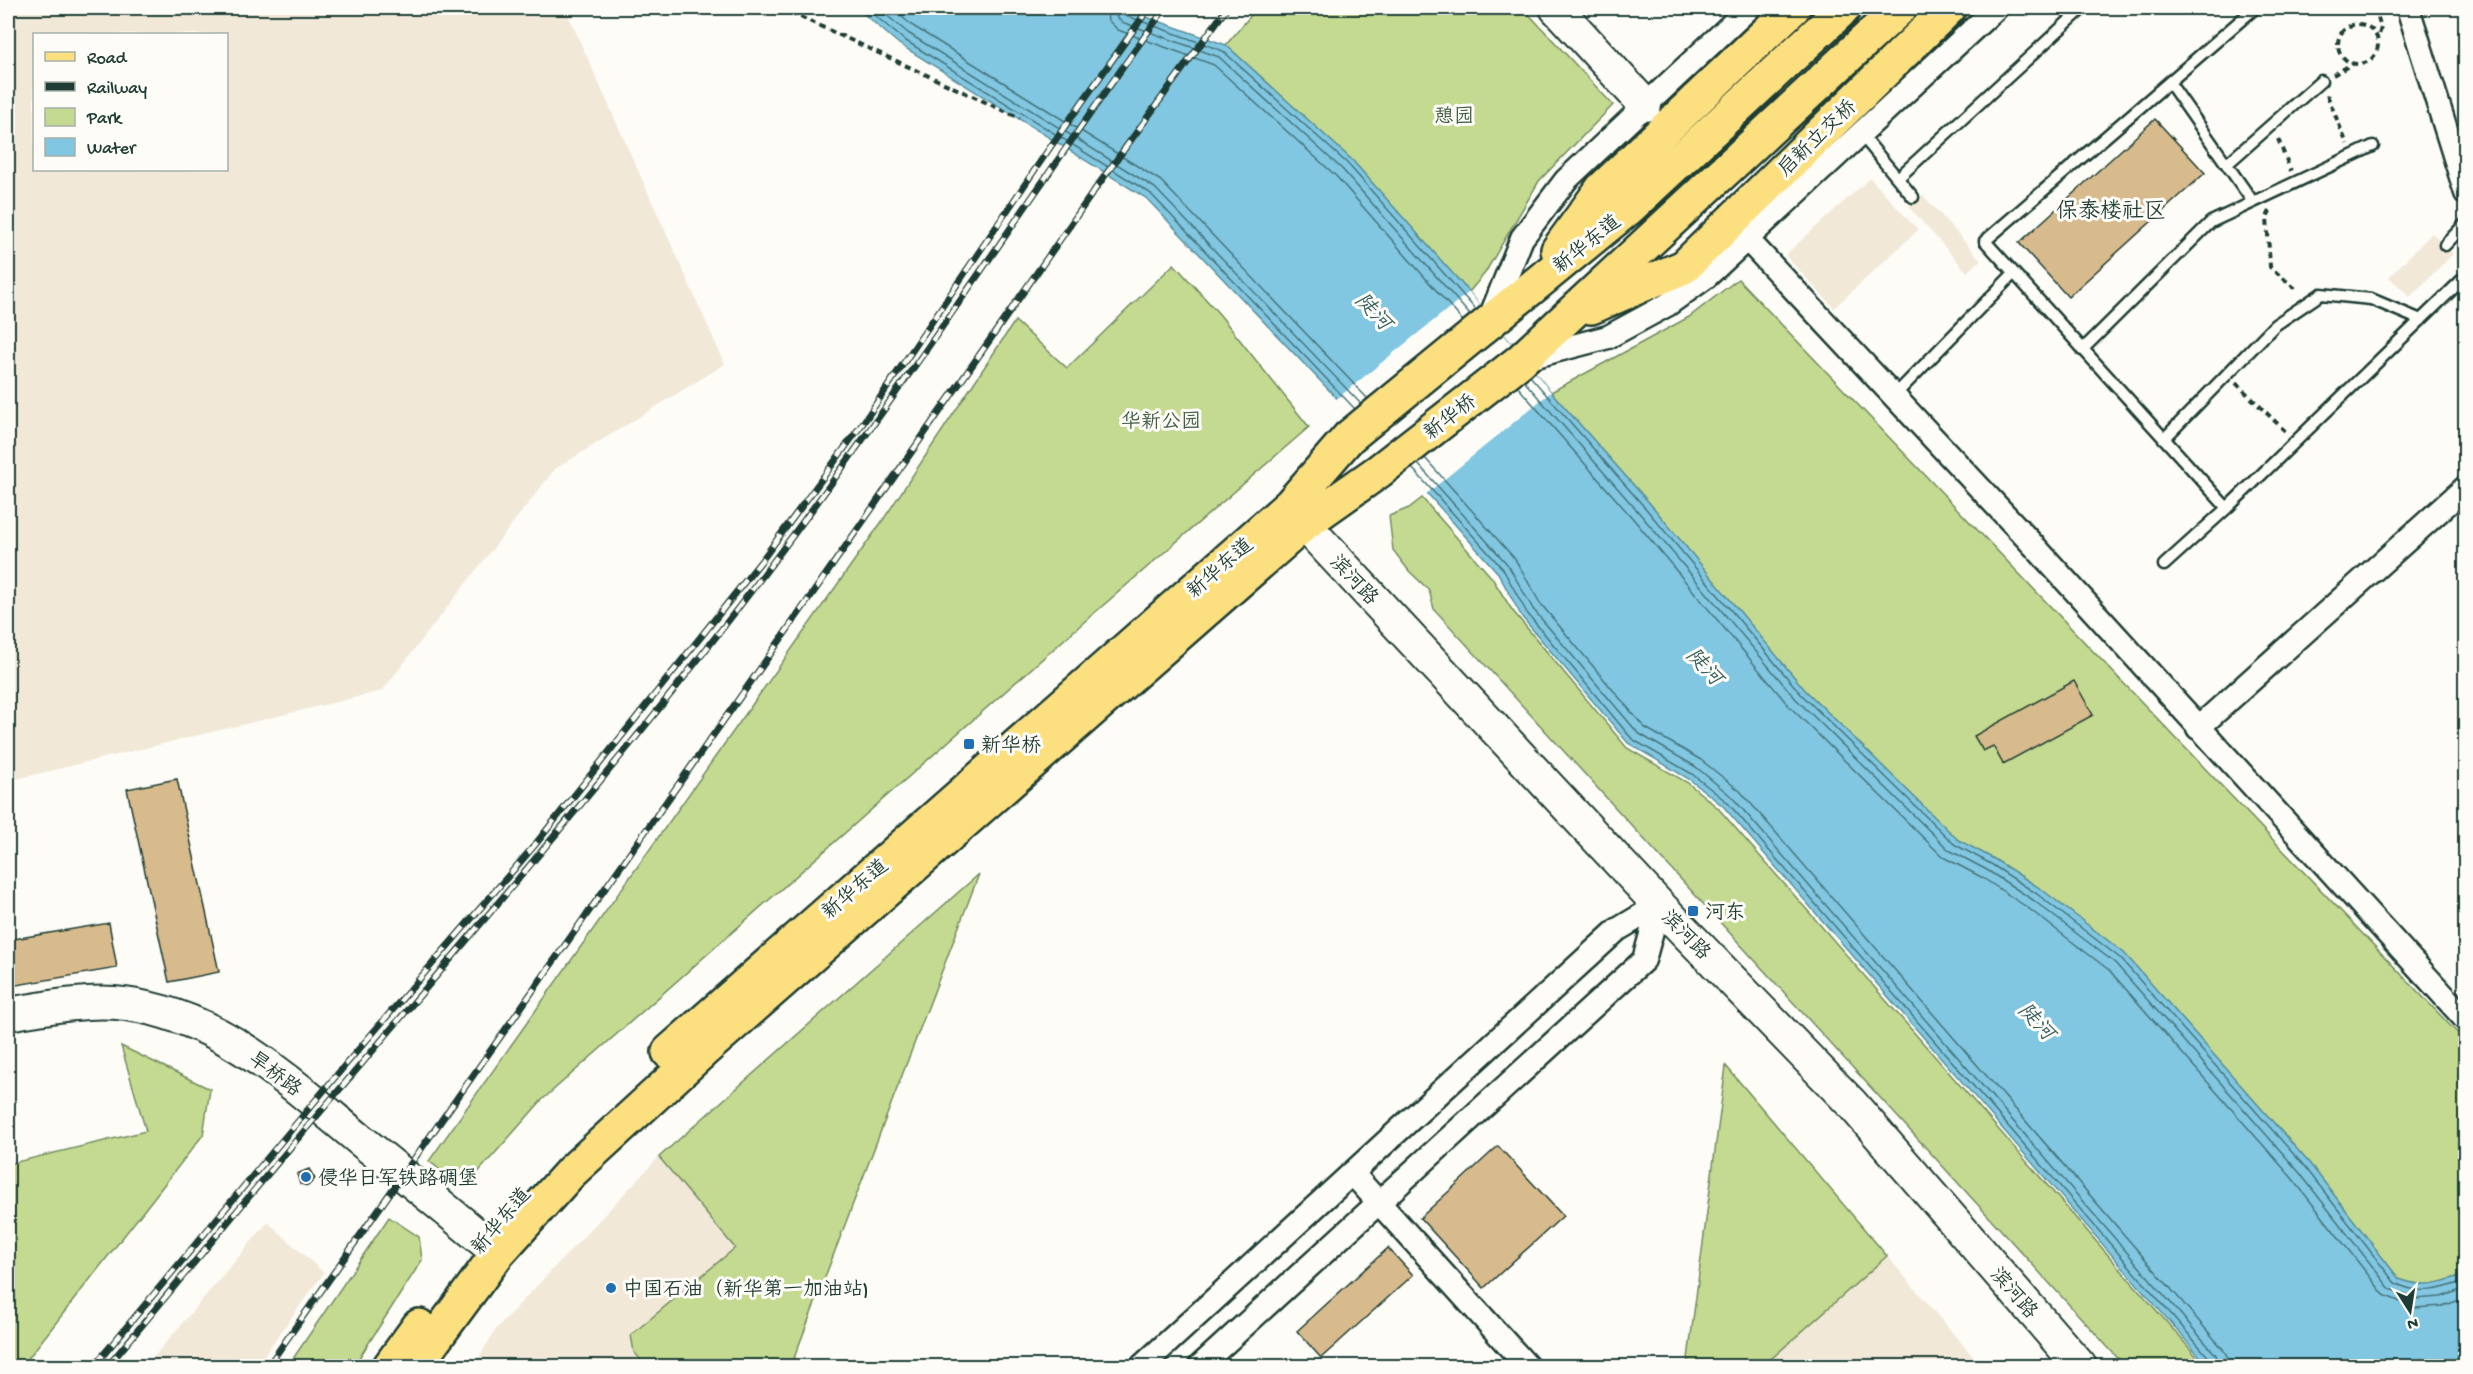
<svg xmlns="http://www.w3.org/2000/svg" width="2473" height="1374" font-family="'Gochi Hand','LXGW WenKai TC',sans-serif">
	<rect width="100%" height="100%" fill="#fdfcf7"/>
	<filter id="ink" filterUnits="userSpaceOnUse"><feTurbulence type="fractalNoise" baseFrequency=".0167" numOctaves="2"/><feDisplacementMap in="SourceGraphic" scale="12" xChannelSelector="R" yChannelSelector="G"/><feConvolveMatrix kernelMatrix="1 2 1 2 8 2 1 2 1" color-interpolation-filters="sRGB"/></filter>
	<g filter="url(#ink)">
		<path fill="#f2e8d7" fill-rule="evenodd" d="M8,8h557l160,356 -170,105 -173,222 -374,90zM226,34v136h-192v-136z
			M1870,178l48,52 -84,78 -49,-53z
			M1923,195l58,65 -14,12 -58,-65z
			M2432,233l21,21 -43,43 -21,-20z
			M659,1157l76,91 -103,87 2,17 12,14h-172l22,-37z
			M268,1222l56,51 -68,93h-110z
			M1887,1256l94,110h-218z"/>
		<path fill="#c4da90" stroke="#728c62" stroke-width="1.5" d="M1257,8h266l90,97 -74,76 -54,92 -16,19 -117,-132 -126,-115z
			M1174,264l46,51 89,112 -225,195 -542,478 -69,78 -24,-1 -20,-16 454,-641 132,-199 52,47z
			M1738,279l727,762v233c-24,9 -41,15 -66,5l-89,-115 -186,-211 -83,-64 -47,-30 -36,-19 -153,-150 -153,-184 -101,-114 138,-75z
			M1422,498l70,80 20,32 115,138 61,35 30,25 487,558h-80l-691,-757 -5,-19 -20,-19 -16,-21 -4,-34 20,-8z
			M979,874l-188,492h-145l-12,-14 -3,-17 104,-87 -76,-91z
			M121,1046l89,43 -7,46 -181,231h-14v-202l138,-33z
			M1726,1066l161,190 -124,110h-76z
			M389,1217l30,20 3,23 -68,106h-66z"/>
		<path fill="#81c7e2" stroke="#5a909c" stroke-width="1.5" d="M857,8h264l105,37 126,115 117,132 82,100 101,114 153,184 153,150 36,19 47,30 83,64 186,211 89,115c25,10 42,4 66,-5v92h-257l-485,-560 -34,-27 -61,-36 -106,-126 -24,-44 -71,-80 -281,-295 -247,-154z"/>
		<path fill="#fdfcf7" d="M1469,292l82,100 -126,103 -91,-94z"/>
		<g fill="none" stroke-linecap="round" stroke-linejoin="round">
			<path stroke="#46747a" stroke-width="1.5" d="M866,8l37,31 247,154 205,216
				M878,8l30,25 247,155 206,216
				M891,8l22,18 248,155 207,218
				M1106,8l2,12 10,10 96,35 122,111 127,145
				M1115,8l1,8 6,6 97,35 123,112 128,146
				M1122,8l5,8 96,35 125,113 128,146
				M1530,376l117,134 154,184 153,150 37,20 46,30 83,64 185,209 90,116c25,13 46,7 71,-3
				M1524,381l117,134 155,184 153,151 38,20 46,30 82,63 184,209 91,117 25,10 26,-2 25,-9
				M1517,386l118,135 154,185 154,151 40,21 45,30 81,62 183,208 92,117 31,13 27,-2 24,-8
				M1425,458l90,101 25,44 104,124 57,33 39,31 483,558 4,7 2,10
				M1418,464l90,101 25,44 105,124 58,34 36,30 484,558 4,11
				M1412,468l91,101 24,44 105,126 60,35 35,28 484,558 1,6"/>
		</g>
		<path fill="#d8bb8c" stroke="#1f3d34" stroke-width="1.5" d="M2155,119l50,54 -137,124 -49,-54z
			M2074,681l19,34 -90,49 -10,-18 -10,5 -9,-15z
			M177,779l42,193 -50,10 -42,-193z
			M109,923l8,45 -106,18 -3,-20v-26z
			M1498,1146l65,70 -79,72 -64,-70z
			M309,1169l6,10 -7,7 -8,-2 -3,-10z
			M1388,1248l25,27 -92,83 -24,-27z"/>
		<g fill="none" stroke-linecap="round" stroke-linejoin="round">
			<defs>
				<path id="lane" d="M2255,8l-270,233 242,267 239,-232
					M2169,82l84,120
					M1860,133l53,64
					M2227,164l94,-83
					M1898,178l185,-170
					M2445,245l21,-22
					M2082,350l129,-128 162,-76
					M1894,396l120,-123
					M2164,439l111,-114 46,-31 50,5 50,21
					M2164,565l63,-57"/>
				<path id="street" d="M2408,8l58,185
					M1746,238l290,310 430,472
					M1489,320l33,-82 44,-58 183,-172
					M1524,359l84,-22 59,-32 39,-28 290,-269
					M2198,728l268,-241
					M1352,1173l175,193
					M1142,1366l475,-436 42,-25
					M1200,1366l444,-406 15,-55"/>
				<path id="secondary" d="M1556,8l89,97
					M1290,505l14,19 355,381 193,199 228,262
					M8,1014c35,-6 81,-15 117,-10 95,12 162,76 233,134 47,38 94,76 140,115"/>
				<path id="primary" d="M1558,250l44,-61 191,-181
					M1591,307l93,-40 265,-259
					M669,1052l621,-547 59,-68 280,-229 215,-200
					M390,1366l29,-40
					M415,1366l83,-113 73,-81 133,-122 600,-526 75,-53 141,-110 380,-353"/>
			</defs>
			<use href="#lane" stroke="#1f3d34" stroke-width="15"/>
			<use href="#street" stroke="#1f3d34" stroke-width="27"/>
			<use href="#secondary" stroke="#1f3d34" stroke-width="36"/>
			<use href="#primary" stroke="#1f3d34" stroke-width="38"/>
			<path stroke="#1f3d34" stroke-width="4" stroke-dasharray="6 4.5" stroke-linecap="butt" d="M781,8l239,110
				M2375,8l6,20 -3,10
				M2338 44a20 20 0 1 1 40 0a20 20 0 1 1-40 0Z
				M2333,75l19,-11
				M2327,95l20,49
				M2278,139l13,32
				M2270,211l-3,6 3,50 28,24
				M2236,383l50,49"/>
			<use href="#lane" stroke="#fdfcf7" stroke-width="10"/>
			<use href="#street" stroke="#fdfcf7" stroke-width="22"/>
			<use href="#secondary" stroke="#fdfcf7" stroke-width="32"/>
			<use href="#primary" stroke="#fce080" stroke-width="33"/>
			<defs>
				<path id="rail" d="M94,1366l252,-302 188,-218 228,-286 101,-137 188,-277 98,-138
					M108,1366c83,-99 165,-200 250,-298 140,-165 282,-329 412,-502 137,-182 262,-373 395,-558
					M268,1366l494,-700 334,-478 131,-180"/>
			</defs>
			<use href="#rail" stroke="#1f3d34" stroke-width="7"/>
			<use href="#rail" stroke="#fdfcf7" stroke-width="4.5" stroke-dasharray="14" stroke-linecap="butt"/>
		</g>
	</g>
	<g fill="#1f6fb2" stroke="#fdfcf7" stroke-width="2">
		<rect x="963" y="738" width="12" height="12" rx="3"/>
		<rect x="1687" y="905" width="12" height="12" rx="3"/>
		<circle cx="306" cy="1177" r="6"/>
		<circle cx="611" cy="1288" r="6"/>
	</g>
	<g text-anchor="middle" stroke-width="6" stroke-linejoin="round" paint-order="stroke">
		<g font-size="20" fill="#405c46" stroke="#fdfcf7">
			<text x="1454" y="122">憩园</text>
			<text x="1161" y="427">华新公园</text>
		</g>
		<g font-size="20" fill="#1f3d34" stroke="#fdfcf7">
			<text transform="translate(1816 137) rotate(-44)" y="7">启新立交桥</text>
			<text transform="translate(1586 243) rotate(-39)" y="7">新华东道</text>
			<text transform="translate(1449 416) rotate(-38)" y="7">新华桥</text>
			<text transform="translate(1219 567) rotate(-41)" y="7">新华东道</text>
			<text transform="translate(1355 579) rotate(47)" y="7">滨河路</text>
			<text transform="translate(854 888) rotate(-41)" y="7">新华东道</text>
			<text transform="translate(1687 934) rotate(46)" y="7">滨河路</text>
			<text transform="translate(276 1073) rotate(37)" y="7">旱桥路</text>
			<text transform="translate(500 1220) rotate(-50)" y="7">新华东道</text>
			<text transform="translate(2015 1292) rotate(49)" y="7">滨河路</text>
		</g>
		<g font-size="20" fill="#1f3d34" stroke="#fdfcf7" text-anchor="start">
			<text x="981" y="751">新华桥</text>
			<text x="1705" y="918">河东</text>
			<text x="318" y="1184">侵华日军铁路碉堡</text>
			<text x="623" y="1295">中国石油（新华第一加油站)</text>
		</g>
		<g font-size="21" font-style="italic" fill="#386060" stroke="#fdfcf7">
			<text transform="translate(1374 311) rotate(47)" y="7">陡河</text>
			<text transform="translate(1705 666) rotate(47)" y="7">陡河</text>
			<text transform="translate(2037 1021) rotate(47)" y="7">陡河</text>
		</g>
		<g font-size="22" fill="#1f3d34" stroke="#fdfcf7">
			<text x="2111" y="217">保泰楼社区</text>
		</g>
	</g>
	<rect width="2473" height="1374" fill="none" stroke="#fdfcf7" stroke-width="30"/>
	<rect x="15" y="15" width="2443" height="1344" fill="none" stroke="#1f3d34" stroke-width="2" filter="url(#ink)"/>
	<rect x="33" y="33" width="195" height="138" fill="#fdfcf7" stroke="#a4b0a9" stroke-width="1.5"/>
	<rect x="45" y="52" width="30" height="9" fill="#fce080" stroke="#a4b0a9" stroke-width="1.5"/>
	<text x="87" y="63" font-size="18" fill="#1f3d34">Road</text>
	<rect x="45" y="82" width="30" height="9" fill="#1f3d34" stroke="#a4b0a9" stroke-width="1.5"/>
	<text x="87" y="93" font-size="18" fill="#1f3d34">Railway</text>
	<rect x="45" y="108" width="30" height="18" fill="#c4da90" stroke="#a4b0a9" stroke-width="1.5"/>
	<text x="87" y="123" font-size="18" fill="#1f3d34">Park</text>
	<rect x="45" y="138" width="30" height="18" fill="#81c7e2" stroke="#a4b0a9" stroke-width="1.5"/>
	<text x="87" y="153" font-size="18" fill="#1f3d34">Water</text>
	<g transform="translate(2410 1311) rotate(168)" stroke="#fdfcf7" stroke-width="4.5" paint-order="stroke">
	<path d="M0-4.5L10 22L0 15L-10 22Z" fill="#1f3d34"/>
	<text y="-9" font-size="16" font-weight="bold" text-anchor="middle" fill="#1f3d34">N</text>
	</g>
</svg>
